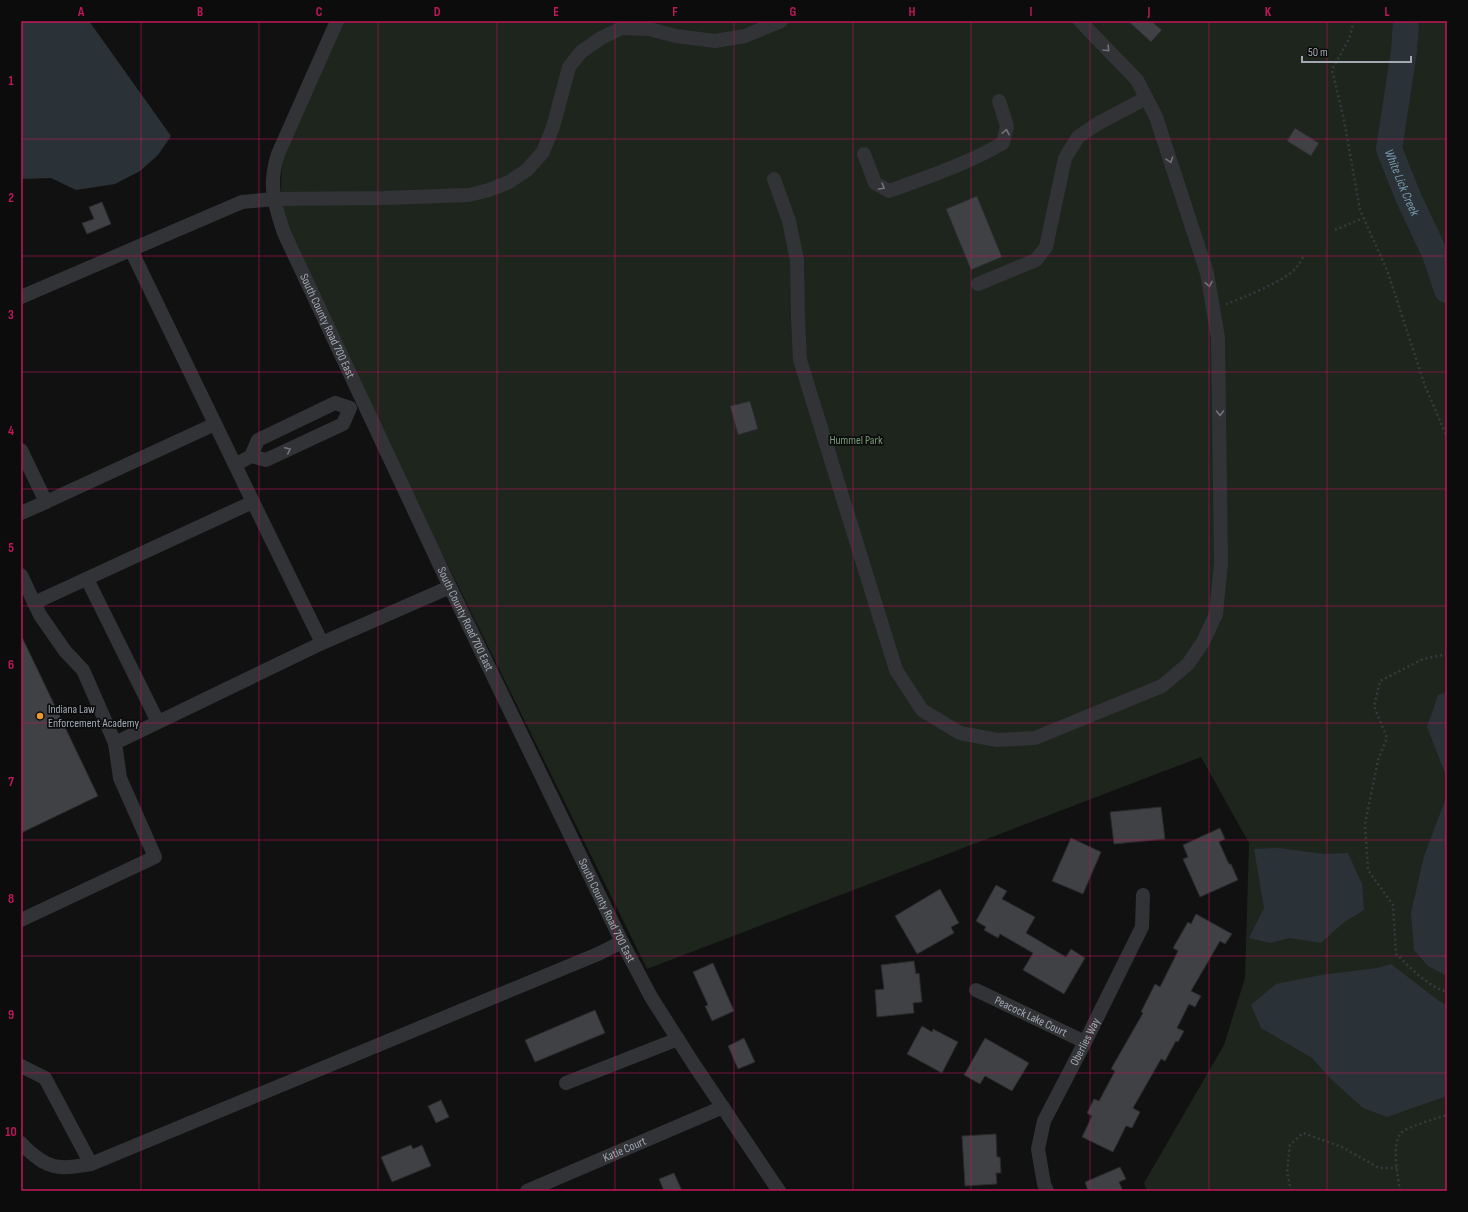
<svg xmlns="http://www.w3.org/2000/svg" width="1468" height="1212" font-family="'Sofia Sans Condensed',sans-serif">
	<rect width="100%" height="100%" fill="#111112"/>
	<path fill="#1d251d" d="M334,21h1113v1170h-300l-3,-8 80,-138 21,-67 4,-135 -48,-86 -554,212 -349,-708 -18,-66 4,-53z"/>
	<path fill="#2a3237" d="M21,21h68l82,115 -13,19 -18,16 -25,13 -39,6 -25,-12 -30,1z
		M1447,692v86l-20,-51 11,-32z
		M1447,795v181l-19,-10 -14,-16 -3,-37 13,-57z
		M1278,848l47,6 23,-1 14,31 2,26 -21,13 -22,20 -31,-5 -20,5 -21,-5 15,-30 -10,-59z
		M1391,964l48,37 8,4v91l-60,21 -24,-9 -32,-29 -19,-21 -51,-30 -10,-23 25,-21 45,-9 56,-7z"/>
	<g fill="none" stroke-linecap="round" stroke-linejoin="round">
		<path stroke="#2a3237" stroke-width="26" id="s1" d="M1406,21l-2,30 -15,98 20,50 26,55 12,36"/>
	</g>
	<path fill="#404145" stroke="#2b2b2e" d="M1128,21h23l11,9 -11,12z
		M1295,128l24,15 -8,13 -24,-15z
		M977,196l25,61 -31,13 -25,-61z
		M102,202l9,22 -24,10 -5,-11 12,-4 -5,-12z
		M750,401l8,28 -20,6 -8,-29z
		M21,635l77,161 -77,37z
		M1161,807l4,32 -51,5 -4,-32z
		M1220,828l5,11 -6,3 10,22h2l7,16 -38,17 -17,-38 5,-2 -5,-12z
		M1071,838l30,14 -18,42 -31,-13z
		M996,885l11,6 -5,8 33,18 -9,16 40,24 5,-8 14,9 -21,36 -41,-24 10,-17 -33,-19 -2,4 -14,-8 2,-3 -10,-6z
		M940,889l19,34 -8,4 3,6 -37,21 -22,-38z
		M1196,914l36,20 -7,10 -5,-3 -29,50 10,5 -6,11 -6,-3 -12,24 7,3 -6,11 -2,-1 -11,20 -4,-2 -28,49 7,4 -8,16 -6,-2 -13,26 -31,-15 10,-21 -5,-3 7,-14 5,2 16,-30 -4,-2 32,-56 -2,-1 14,-28 5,3 18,-36 -5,-3 15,-26 3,2z
		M914,961l2,13 3,-1 3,29 -9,1 1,10 -37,4 -2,-27 9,-1 -3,-24z
		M713,963l21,48 -22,10 -7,-15 3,-1 -15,-33z
		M595,1010l10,23 -70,29 -10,-22z
		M922,1026l10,6 1,-3 25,13 -16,31 -35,-19z
		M744,1038l11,24 -17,7 -10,-23z
		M985,1038l44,25 -17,28 -27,-15 -5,8 -16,-9z
		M441,1100l8,17 -13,6 -8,-17z
		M996,1134l1,23h3l1,16h-5l1,11 -32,2 -3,-50z
		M411,1145l2,4 9,-4 9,21 -39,16 -11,-25z
		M1120,1167l6,12 -7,3 4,9h-35l-3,-9z
		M674,1173l8,18h-18l-5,-12z"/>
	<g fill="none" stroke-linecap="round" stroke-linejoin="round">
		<path stroke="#383a3e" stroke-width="2.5" stroke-dasharray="2 3" stroke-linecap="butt" d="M1354,21l-5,18 -17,31 12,50 16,90 27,60 38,116 22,51
			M1335,230l28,-12
			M1226,304c17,-6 58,-23 69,-35 4,-4 6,-9 9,-13
			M1447,654l-24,5 -43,22 -6,25 13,32 -9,22 -13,64 3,46 25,35 3,49c15,14 31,32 51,38
			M1291,1191l-4,-19 3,-27 13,-12 39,14 37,21h18
			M1400,1191c-2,-14 -9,-46 1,-58 5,-6 37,-15 46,-18"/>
		<g stroke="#323337" stroke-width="14">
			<path id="s2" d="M337,21l-59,133c-10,31 -4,49 6,79l166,354 172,355 29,55 42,66 86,128"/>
			<path d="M864,154l11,29 14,8c39,-14 78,-27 114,-48l4,-17 -8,-25"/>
			<path d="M774,179l15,42 8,39 1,58 2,42 96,310 26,40 38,23 37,7 38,-2 127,-52 26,-22 15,-22 13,-28 5,-51 -3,-225 -11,-65 -51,-156 -19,-37 -57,-59"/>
			<path d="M978,284l58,-24 10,-13 19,-89 13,-21 19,-13 49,-26"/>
			<path d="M21,297l221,-95 32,-3 110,-1 85,-3 20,-5 20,-8 18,-12 16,-18 10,-25 16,-60 12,-15 20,-14 21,-10 27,1 27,7 39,5 30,-5 36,-15"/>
			<path d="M21,450l25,52 169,-78"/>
			<path d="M235,465l16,-9 7,-16 77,-37 15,5 -7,16 -77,36 -15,-4"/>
			<path d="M253,502l69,141"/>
			<path d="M21,513l25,-11"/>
			<path d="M21,575l19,40 25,36 18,19 32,73 207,-100 128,-56"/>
			<path d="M87,579l71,143"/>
			<path d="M34,603l219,-101 -122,-252"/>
			<path d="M21,920l134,-63 -35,-79 -5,-35"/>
			<path id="s3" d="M976,990l109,52"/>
			<path d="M21,1066l24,12 46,86"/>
			<path d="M566,1083l112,-44"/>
			<path d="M21,1143c4,5 9,9 14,13 18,15 33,12 56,8l507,-210 24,-12"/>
			<path id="s4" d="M527,1191l196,-84"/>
			<path id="s5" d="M1047,1191l-3,-7 -6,-35 6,-28 41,-79 57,-115 1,-32"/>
		</g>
	</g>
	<defs><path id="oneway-chevron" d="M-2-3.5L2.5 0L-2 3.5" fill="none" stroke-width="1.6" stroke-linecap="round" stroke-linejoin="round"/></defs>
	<g stroke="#70747b">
		<use href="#oneway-chevron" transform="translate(1107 49) rotate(46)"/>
		<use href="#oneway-chevron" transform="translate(1006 132) rotate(-78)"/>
		<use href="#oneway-chevron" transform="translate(1170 160) rotate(72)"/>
		<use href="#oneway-chevron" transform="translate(882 187) rotate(31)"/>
		<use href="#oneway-chevron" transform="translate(1209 284) rotate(80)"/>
		<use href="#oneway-chevron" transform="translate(1220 413) rotate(89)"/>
		<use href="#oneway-chevron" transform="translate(288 450) rotate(-25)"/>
	</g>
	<path fill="none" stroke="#c2185b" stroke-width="1" stroke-opacity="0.55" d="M141,21v1170M259,21v1170M378,21v1170M497,21v1170M615,21v1170M734,21v1170M853,21v1170M971,21v1170M1090,21v1170M1209,21v1170M1327,21v1170M21,139h1426M21,256h1426M21,372h1426M21,489h1426M21,606h1426M21,723h1426M21,840h1426M21,956h1426M21,1073h1426"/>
	<circle fill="#eb9a30" stroke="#0c0c0d" stroke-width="1.5" cx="40" cy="716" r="4"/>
	<g text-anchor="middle" stroke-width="3.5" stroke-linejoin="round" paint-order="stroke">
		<g font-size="12" fill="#a2a9b2" stroke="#0c0c0d">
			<text dy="4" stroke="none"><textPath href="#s2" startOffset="329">South County Road 700 East</textPath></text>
			<text dy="4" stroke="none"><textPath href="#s2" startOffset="653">South County Road 700 East</textPath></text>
			<text dy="4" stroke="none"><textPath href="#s2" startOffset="977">South County Road 700 East</textPath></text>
			<text dy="4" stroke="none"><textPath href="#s3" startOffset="61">Peacock Lake Court</textPath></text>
			<text dy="4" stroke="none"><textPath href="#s5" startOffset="161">Oberlies Way</textPath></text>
			<text dy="4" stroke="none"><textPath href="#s4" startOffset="106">Katie Court</textPath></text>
		</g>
		<g font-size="12" fill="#7b9d7a" stroke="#0c0c0d">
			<text x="856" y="444">Hummel Park</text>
		</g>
		<g font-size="12" fill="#a2a9b2" stroke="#0c0c0d" text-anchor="start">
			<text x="48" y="713">Indiana Law<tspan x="48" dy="14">Enforcement Academy</tspan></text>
		</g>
		<g font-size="13" font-style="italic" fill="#7a9aad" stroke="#0c0c0d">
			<text dy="5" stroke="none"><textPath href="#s1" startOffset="165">White Lick Creek</textPath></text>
		</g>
	</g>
	<rect width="1468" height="1212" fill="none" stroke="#0c0c0d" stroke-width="44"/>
	<path d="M1302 56v6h109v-6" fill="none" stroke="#a2a9b2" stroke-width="2"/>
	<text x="1308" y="56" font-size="12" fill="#a2a9b2" stroke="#0c0c0d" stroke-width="3" paint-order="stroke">50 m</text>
	<rect x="22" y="22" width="1424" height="1168" fill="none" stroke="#c2185b" stroke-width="1.5"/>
	<g font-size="13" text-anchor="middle" font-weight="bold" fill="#c2185b">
		<text x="81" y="16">A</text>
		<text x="200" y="16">B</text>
		<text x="319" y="16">C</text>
		<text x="437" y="16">D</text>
		<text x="556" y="16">E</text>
		<text x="675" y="16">F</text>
		<text x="793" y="16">G</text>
		<text x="912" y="16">H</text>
		<text x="1031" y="16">I</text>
		<text x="1149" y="16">J</text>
		<text x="1268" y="16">K</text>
		<text x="1387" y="16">L</text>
		<text x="11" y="85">1</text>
		<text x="11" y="202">2</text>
		<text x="11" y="319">3</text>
		<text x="11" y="435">4</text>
		<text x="11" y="552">5</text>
		<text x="11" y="669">6</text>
		<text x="11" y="786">7</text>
		<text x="11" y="903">8</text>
		<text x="11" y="1019">9</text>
		<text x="11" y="1136">10</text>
	</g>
</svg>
